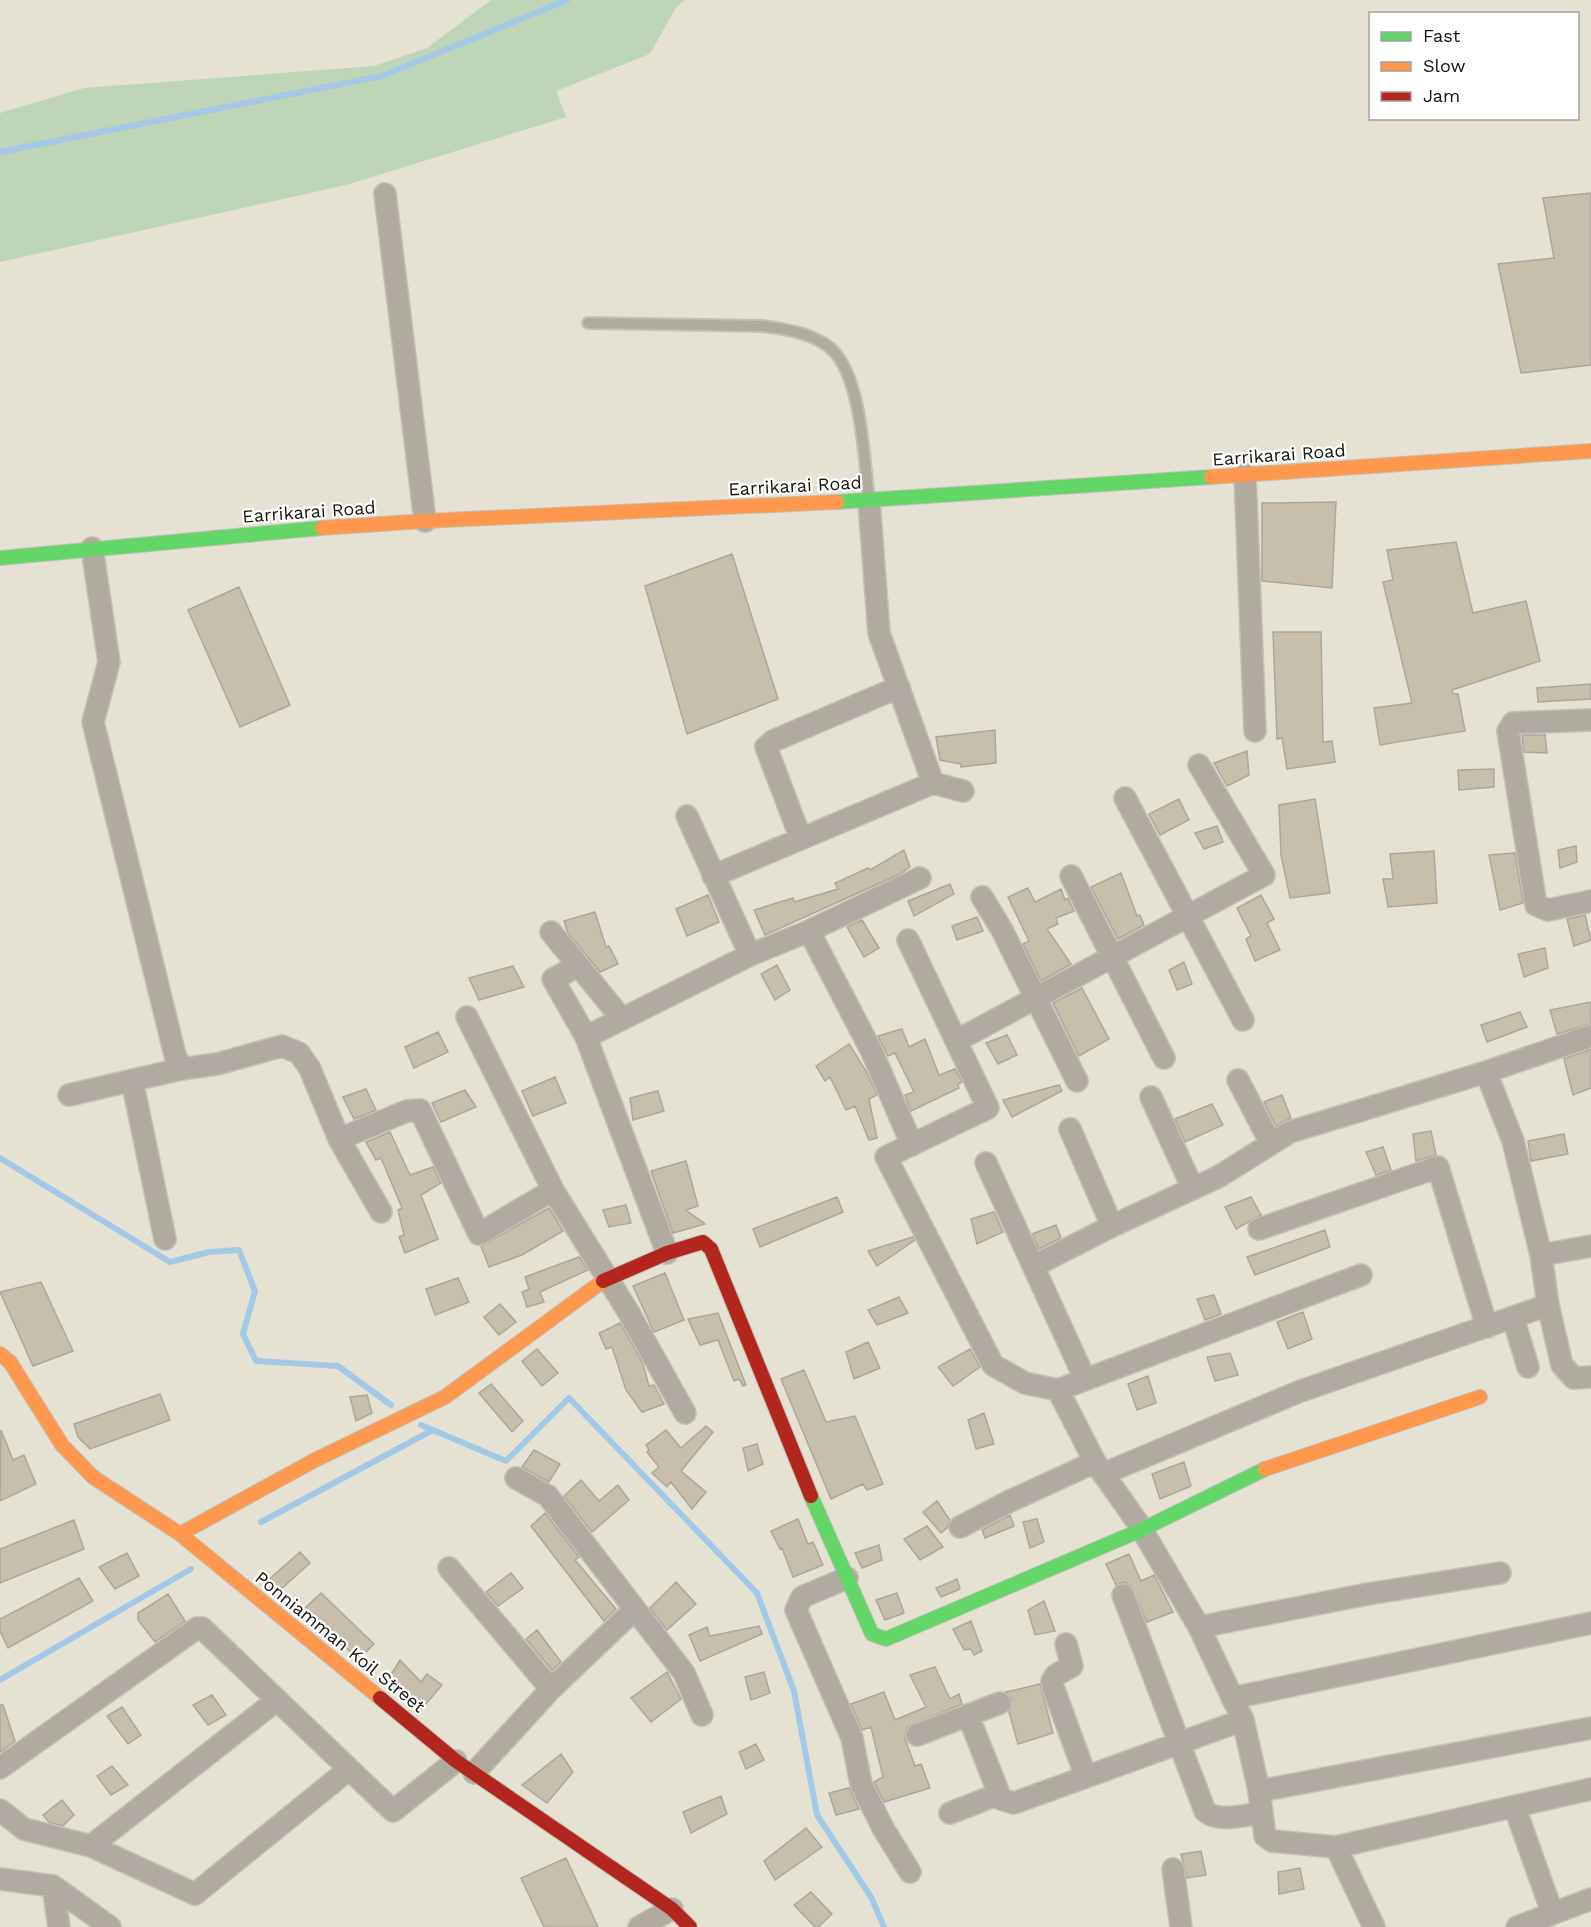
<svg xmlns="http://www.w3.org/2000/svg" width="1591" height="1927" font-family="'Work Sans',sans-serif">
	<rect width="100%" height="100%" fill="#e6e2d3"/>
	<path fill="#bed5b8" d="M491,0h194l-10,9 -25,45 -94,37 10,26 -216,67 -350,78v-149l84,-25 290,-22 53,-18z"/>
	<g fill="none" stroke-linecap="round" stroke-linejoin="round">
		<path stroke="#a3c9e6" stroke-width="6" d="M0,152l382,-76 185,-76
			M0,1158l170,104 39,-10 30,-2 16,41 -12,43 13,27 82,5 53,39
			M421,1425l85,36 63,-63 188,195 37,98 23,124 54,82 13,30
			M261,1522l170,-91
			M0,1680l191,-111"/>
	</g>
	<path fill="#c7beac" stroke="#aca79c" stroke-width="1.5" d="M1591,193v172l-70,8 -23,-109 56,-6 -11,-60z
		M1336,502l-4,86 -70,-7v-78z
		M1456,542l17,71 53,-12 14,60 -88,29 1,4h5l7,37 -85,14 -6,-37 38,-5 -29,-121 10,-2 -6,-30z
		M732,554l46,145 -91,35 -42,-148z
		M239,587l51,118 -50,22 -52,-117z
		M1273,632h48l2,110 9,-1 3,21 -48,7 -5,-31 -5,1z
		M1591,684v15l-53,3 -1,-14z
		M995,730l1,33 -35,4v-3l-21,-4 -4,-23z
		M1522,735h23l2,18 -23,-1z
		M1247,751l2,24 -22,11 -13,-23z
		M1494,769v18l-35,3 -1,-20z
		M1179,799l10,21 -29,15 -11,-21z
		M1315,799l15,94 -40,5 -9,-43 -2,-50z
		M1217,826l6,16 -19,7 -9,-16z
		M1576,846l1,16 -17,6 -2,-18z
		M904,850l6,17 -10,7 -135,61 -11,-25 39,-12 1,4 44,-13 -3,-6 33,-15 2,2z
		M1434,851l3,52 -49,4 -5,-28h10l-3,-25z
		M1515,853l8,50 -23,7 -11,-55z
		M1121,873l16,43 3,-1 4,10 -26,14 -27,-52z
		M950,884l4,10 -40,22 -6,-15z
		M1028,888l7,14 26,-13 4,11 3,-2 6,13 -18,7 2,6 -11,5 24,35 -30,17 -18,-37 6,-3 -21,-44z
		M708,895l11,27 -32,14 -11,-27z
		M1261,895l13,24 -7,4 13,27 -25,11 -9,-22 5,-3 -14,-28z
		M595,912l11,35 3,-1 9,18 -18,8 -32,-39 -4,-12z
		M1585,915l6,25 -17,6 -7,-27z
		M977,917l6,14 -26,9 -5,-14z
		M862,920l17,28 -15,9 -17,-30z
		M1545,948l3,20 -24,9 -6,-23z
		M1184,962l8,22 -15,6 -8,-20z
		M777,965l13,25 -15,10 -14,-26z
		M513,966l11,21 -45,13 -10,-22z
		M1082,988l27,51 -30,17 -26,-53z
		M1591,1002v22l-34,10 -7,-24z
		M1520,1012l7,15 -40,15 -6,-17z
		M902,1029l7,18 16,-8 14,36 16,-6 7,13 -4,2 1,4 -48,23 -6,-16 9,-3 -19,-39 -7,3 -10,-20z
		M438,1032l10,20 -34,16 -9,-21z
		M1007,1035l10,20 -19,9 -12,-21z
		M849,1044l17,27 11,24 -8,4 8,39 -8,2 -14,-34 -9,4 -16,-33 -5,4 -9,-15z
		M1591,1049v39l-18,7 -9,-36z
		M555,1077l11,26 -33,13 -11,-25z
		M1059,1085l3,6 -50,26 -9,-17z
		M366,1089l10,21 -22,9 -11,-22z
		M465,1090l11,17 -35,15 -9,-19z
		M658,1091l6,20 -31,9 -3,-22z
		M1282,1095l9,23 -15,8 -12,-24z
		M1212,1104l11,21 -38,17 -10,-23z
		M1431,1131l5,24 -20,6 -3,-27z
		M390,1132l20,43 23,-8 8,16 -20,12 17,44 -33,14 -6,-16 5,-2 -6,-25 4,-2 -21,-50 -5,2 -10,-18z
		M1564,1134l4,20 -37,7 -3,-20z
		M1383,1147l8,23 -15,5 -10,-23z
		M686,1161l12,45 -12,4 19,14 -32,9 -22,-62z
		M837,1197l6,15 -83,35 -7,-18z
		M1251,1197l10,18 -25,14 -11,-22z
		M626,1205l5,18 -22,4 -6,-17z
		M549,1208l14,23 -41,24 -33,12 -8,-21z
		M994,1212l9,20 -26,12 -6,-25z
		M1056,1225l5,13 -22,11 -7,-15z
		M1325,1230l5,17 -75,28 -8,-18z
		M913,1237l2,3 -38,26 -9,-15z
		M579,1257l9,13 -48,22 4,10 -17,5 -5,-15 7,-3 -4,-12z
		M665,1273l19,47 -30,12 -21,-46z
		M458,1278l11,24 -34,13 -9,-26z
		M41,1282l32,69 -40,15 -33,-74z
		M1214,1295l7,19 -16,6 -8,-21z
		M899,1297l9,16 -31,12 -9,-15z
		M500,1304l16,18 -17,13 -15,-18z
		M1303,1312l9,27 -24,10 -11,-27z
		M718,1313l28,72 -3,1 -4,-7 -5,2 -16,-41 -18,5 -12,-26z
		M620,1323l23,41 6,22 5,-1 10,19 -22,8 -16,-22 -14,-43 -6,2 -7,-16z
		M868,1342l12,26 -26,11 -8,-27z
		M537,1349l21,24 -16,13 -20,-25z
		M970,1349l10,18 -27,19 -15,-19z
		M1230,1353l8,22 -23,6 -8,-24z
		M804,1370l22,52 29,-6 28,68 -16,6 -4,-6 -32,15 -50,-120z
		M1148,1376l8,27 -19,7 -9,-26z
		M491,1384l32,37 -11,11 -33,-39z
		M160,1394l10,26 -80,29 -12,-12 -4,-13z
		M367,1395l5,18 -16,8 -6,-24z
		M984,1413l10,31 -18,5 -8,-29z
		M706,1426l7,6 -32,39 25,21 -14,17 -21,-27 -4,5 -15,-14 7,-6 -12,-15 2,-2 -3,-5 20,-15 15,18z
		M1,1430l12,30 11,-5 12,29 -36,17z
		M757,1444l6,20 -15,7 -5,-23z
		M534,1450l26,14 -11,18 -27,-15z
		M1184,1462l7,24 -31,13 -8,-25z
		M581,1480l18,21 19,-16 11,15 -37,32 -28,-36z
		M937,1501l13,19 -3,8 -6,5 -18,-21z
		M545,1513l34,44 -4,3 41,49 -12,12 -73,-95z
		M1010,1515l4,11 -29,12 -3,-8z
		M798,1519l10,25 5,-2 10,23 -30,12 -11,-29 -2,1 -9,-18z
		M1037,1519l7,23 -14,6 -7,-26z
		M74,1520l10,29 -84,34v-34z
		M927,1526l16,21 -23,13 -16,-21z
		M879,1545l3,15 -20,8 -7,-15z
		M300,1552l10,11 -32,29 -12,-10z
		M127,1553l12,23 -24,13 -16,-22z
		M1129,1554l12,27 13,-6 19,37 -26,10 -16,-36 -7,-4 -8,3 -10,-21z
		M511,1573l12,15 -25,18 -12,-14z
		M79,1578l14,23 -85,47 -8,-17v-12z
		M957,1579l3,10 -19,8 -5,-9z
		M676,1582l20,22 -29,26 -17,-22z
		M321,1593l53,51 -15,15 -44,-37 -11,-13z
		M897,1593l7,20 -19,7 -9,-20z
		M168,1594l17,27 -30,21 -17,-22v-7z
		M1044,1601l11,30 -20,4 -7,-25z
		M971,1621l11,30 -8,4 -3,-6 -7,1 -11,-21z
		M759,1626l3,8 -62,27 -11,-26 18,-8 3,9z
		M537,1630l24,32 -9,8 -26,-31z
		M400,1660l21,22 6,-8 15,11 -21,25 -34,-29z
		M935,1667l15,32 9,-5 3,10 -55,23 -2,12 10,27 6,-2 9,24 -46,14 -10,-20 9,-5 -12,-50 -9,3 -11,-26 33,-12 11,28 31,-13 -16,-32z
		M667,1672l14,27 -30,23 -20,-24z
		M764,1672l6,21 -19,7 -6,-23z
		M1040,1684l13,49 -35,11 -9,-32 3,-13 -6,-7z
		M212,1695l14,20 -18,10 -15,-20z
		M0,1705h3l12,36 -15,11z
		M122,1707l19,28 -13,9 -21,-28z
		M756,1744l8,16 -18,9 -7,-17z
		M561,1754l12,18 -26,31 -25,-18z
		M112,1766l16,19 -17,10 -14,-19z
		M849,1788l10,21 -23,6 -7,-22z
		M721,1796l6,18 -36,19 -8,-21z
		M62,1800l12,15 -11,11 -14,-4 -6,-7z
		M806,1828l16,19 -47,33 -11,-19z
		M1201,1851l5,24 -19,3 -6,-24z
		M566,1858l32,69h-54l-23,-49z
		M1300,1868l4,21 -25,5 -1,-22z
		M811,1892l21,22 -14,13h-3l-21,-22z"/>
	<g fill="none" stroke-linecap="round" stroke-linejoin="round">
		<defs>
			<path id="lane" d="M588,323l175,3c21,3 43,6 62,18 37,22 39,117 44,157"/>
			<path id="street" d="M385,194l40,327
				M1245,475l10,256
				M869,501l10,132 54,150 30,8
				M92,548l17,114 -16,60 82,333 6,14 36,-5 65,-18 17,7 11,16 29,70 42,73
				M1591,720l-78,3 -5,8 28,174 12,5 43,-9
				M1125,798l118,222
				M687,816l63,139
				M801,839l-35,-92 7,-6 126,-54
				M713,876l220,-93
				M1071,876l93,182
				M982,897l20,33 75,151
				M809,931l63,121 40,93
				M551,932l71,87
				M908,940l80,168 -102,49 107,208 32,18 33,7 303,-115
				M578,966l-25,13 33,58 81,216
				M467,1017l86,173 76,123 56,100
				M586,1037l164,-82 59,-24 111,-53
				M956,1041l308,-166 -65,-110
				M1486,1072l27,69 28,114 7,50 14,60 12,13 17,-1
				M132,1080l33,159
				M1238,1080l33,64
				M69,1095l112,-26
				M1151,1097l42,92
				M1070,1129l42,97
				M339,1139l68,-28 13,-1 59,124 74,-44
				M986,1163l99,216
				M1259,1229l179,-62 49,160
				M1541,1255l50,-9
				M1034,1266l78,-40 106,-49 72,-45 196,-60 105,-36
				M1513,1318l15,49
				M1058,1390l37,72 43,61 61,104 169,-33 132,-21
				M1103,1474l195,-82 250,-87
				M516,1478l32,18 136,177 18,42
				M960,1527l50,-26 85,-39
				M449,1568l102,121
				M847,1578l-45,19 -6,13 56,128 9,46 22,44 27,44
				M1123,1595l82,216c13,12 40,4 57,2
				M1199,1627l44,93 16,71 6,45 7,5 64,6 255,-58
				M1066,1644l6,22 -16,9 -4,6 1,6 33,90
				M1232,1698l359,-75
				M968,1715l33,84 13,4 229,-83
				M917,1735l83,-32
				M0,1768l197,-140h5l191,183 63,-50
				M474,1773l77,-84 84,-80
				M1259,1791l332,-63
				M1515,1808l37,104
				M0,1810l24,19 67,17 104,48 153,-124
				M950,1813l49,-19
				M91,1846l186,-146
				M1336,1847l38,80
				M1173,1869l8,58
				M0,1879l53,7 57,41
				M53,1886l6,41
				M639,1927l33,-18
				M1517,1927l74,-28"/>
			<path id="fast" d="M837,502l374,-25
				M0,558l322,-30
				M811,1496l61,138 14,5 255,-109 124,-61"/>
			<path id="slow" d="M1211,477l380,-26
				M322,528l103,-7 412,-19
				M0,1354l10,8 52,83 31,32 87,57 200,164
				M1265,1469l215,-72
				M180,1534l135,-74 130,-63 158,-116"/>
			<path id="jam" d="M603,1281l64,-28 36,-11 8,7 100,247
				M380,1698l76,63 216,148 18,18"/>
		</defs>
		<use href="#lane" stroke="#c3c0b5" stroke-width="14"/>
		<use href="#street" stroke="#c3c0b5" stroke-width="24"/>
		<use href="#fast" stroke="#c3c0b5" stroke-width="16"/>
		<use href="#slow" stroke="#c3c0b5" stroke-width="16"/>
		<use href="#jam" stroke="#c3c0b5" stroke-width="16"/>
		<use href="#lane" stroke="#b1aaa1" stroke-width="10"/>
		<use href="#street" stroke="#b1aaa1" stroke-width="21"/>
		<use href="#fast" stroke="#63d668" stroke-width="14"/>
		<use href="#slow" stroke="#ff974d" stroke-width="14"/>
		<use href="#jam" stroke="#b3261e" stroke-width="14"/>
	</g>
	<g text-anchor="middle" stroke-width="4.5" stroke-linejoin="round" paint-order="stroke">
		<g font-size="18" fill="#17140a" stroke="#fff">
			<text transform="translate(1279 455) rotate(-4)" y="6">Earrikarai Road</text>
			<text transform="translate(795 486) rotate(-3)" y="6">Earrikarai Road</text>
			<text transform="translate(309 512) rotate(-4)" y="6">Earrikarai Road</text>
			<text transform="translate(340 1642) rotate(39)" y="6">Ponniamman Koil Street</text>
		</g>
	</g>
	<rect x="1369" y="12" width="210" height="108" fill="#ffffff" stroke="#a2a19d" stroke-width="1.5"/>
	<rect x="1381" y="32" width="30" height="9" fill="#63d668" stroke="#a2a19d" stroke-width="1.5"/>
	<text x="1423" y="42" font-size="18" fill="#17140a">Fast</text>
	<rect x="1381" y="62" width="30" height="9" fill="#ff974d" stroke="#a2a19d" stroke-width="1.5"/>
	<text x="1423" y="72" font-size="18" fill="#17140a">Slow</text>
	<rect x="1381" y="92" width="30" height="9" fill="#b3261e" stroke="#a2a19d" stroke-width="1.5"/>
	<text x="1423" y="102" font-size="18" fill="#17140a">Jam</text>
</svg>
